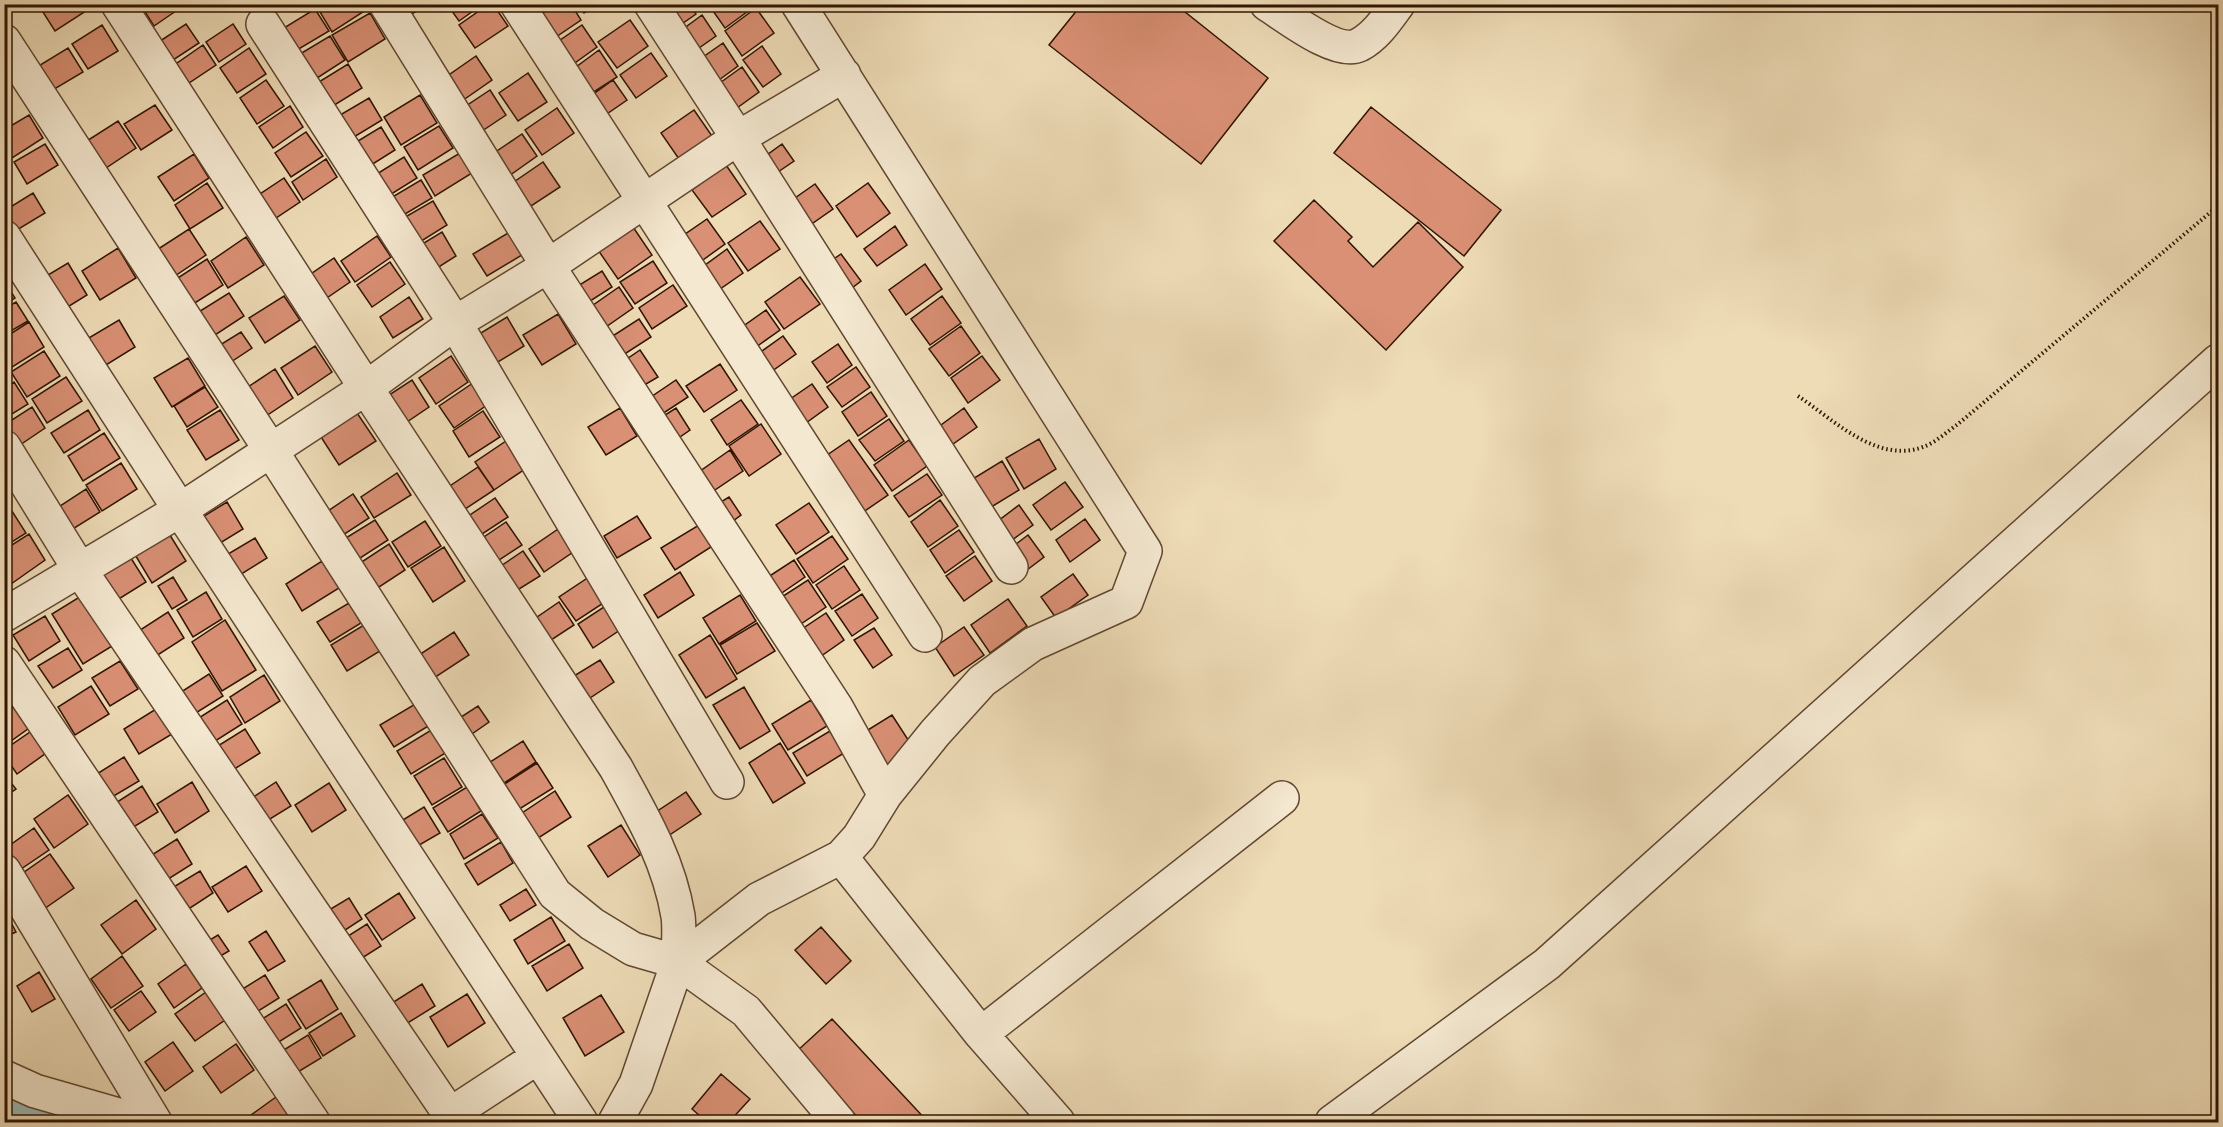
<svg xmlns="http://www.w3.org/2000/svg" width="2223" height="1127" font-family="'IM FELL French Canon',serif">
	<rect width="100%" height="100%" fill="#eedcb7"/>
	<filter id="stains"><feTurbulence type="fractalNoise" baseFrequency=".00333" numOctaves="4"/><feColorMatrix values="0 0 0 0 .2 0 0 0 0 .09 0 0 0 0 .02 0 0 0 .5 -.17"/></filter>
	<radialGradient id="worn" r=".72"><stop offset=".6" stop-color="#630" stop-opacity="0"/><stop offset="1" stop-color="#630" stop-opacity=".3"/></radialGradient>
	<path fill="#9bbab5" stroke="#70786e" stroke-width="1.5" d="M4,1091l37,13 25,18h-61z"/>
	<path fill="#da9075" stroke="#301503" stroke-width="1.5" d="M49,4h37l3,5 -34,22 -14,-22z
		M140,4h46l-32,22z
		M321,4h42l3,6 -34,22 -15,-25z
		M398,4h29l-21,14z
		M447,4h36l-24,17z
		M489,4h4l15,22 -33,22 -16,-23z
		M545,4h26l10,16 -31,21 -19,-27z
		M578,4h19l-13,9z
		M659,4h31l6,10 -20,14z
		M715,4h39l1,2 -30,22 -14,-20z
		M1082,4h93l93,74 -67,86 -152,-119z
		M756,8l18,25 -32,23 -17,-25z
		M315,9l14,22 -37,22 -13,-22z
		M370,13l15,26 -37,23 -16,-27z
		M702,15l14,21 -27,19 -14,-20z
		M630,20l18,26 -31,22 -19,-26z
		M186,24l13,19 -32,21 -13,-19z
		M233,24l13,20 -27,18 -13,-20z
		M102,25l16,26 -30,18 -16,-25z
		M582,25l15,22 -25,18 -16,-22z
		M330,36l15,24 -34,22 -16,-25z
		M723,43l15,23 -26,19 -16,-23z
		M203,45l13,20 -33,22 -13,-19z
		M762,46l19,28 -18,13 -20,-27z
		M68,48l15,24 -37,22 -14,-24z
		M249,48l17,26 -29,19 -17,-25z
		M599,50l18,27 -28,18 -17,-25z
		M651,53l16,23 -31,22 -16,-23z
		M476,56l16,24 -33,23 -16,-24z
		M348,64l14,24 -34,21 -14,-24z
		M742,67l17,25 -29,21 -17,-25z
		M528,73l19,29 -29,19 -19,-28z
		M4,78l7,9 -7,4z
		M266,80l18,26 -27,18 -17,-26z
		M613,80l14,20 -26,18 -13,-20z
		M490,90l16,25 -27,18 -16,-25z
		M420,95l17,28 -36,22 -17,-28z
		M369,98l13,22 -33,20 -14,-22z
		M155,105l17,25 -31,20 -17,-26z
		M290,106l13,21 -30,21 -14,-21z
		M1371,107l130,103 -37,46 -130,-103z
		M557,108l17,25 -32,22 -17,-25z
		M694,110l18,26 -33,23 -18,-26z
		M29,115l14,23 -31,20 -8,-13v-15z
		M118,121l18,27 -36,24 -18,-28z
		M439,126l14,22 -35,22 -14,-23z
		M381,127l14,23 -27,17 -15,-23z
		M306,132l17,24 -32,21 -16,-24z
		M522,134l15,22 -31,22 -15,-23z
		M45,144l13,21 -31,19 -13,-22z
		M782,144l12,17 -22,15 -12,-16z
		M460,153l12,20 -37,23 -12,-21z
		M194,154l15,24 -35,23 -16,-24z
		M404,157l13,21 -32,20 -13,-21z
		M326,159l11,18 -34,23 -11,-18z
		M543,162l17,25 -32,21 -17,-24z
		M726,165l20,29 -34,23 -20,-27z
		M284,178l16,24 -30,20 -16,-24z
		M421,180l11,18 -32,19 -11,-18z
		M207,183l16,25 -33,21 -15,-24z
		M868,183l22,30 -33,24 -21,-31z
		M815,184l18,25 -30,21 -18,-25z
		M33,193l12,20 -33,20 -8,-13v-9z
		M1314,200l38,37 -4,4 25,26 45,-45 45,45 -77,83 -112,-109z
		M433,201l14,24 -32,20 -15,-25z
		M707,219l18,25 -29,21 -18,-26z
		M760,221l20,28 -32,22 -20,-28z
		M895,226l12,19 -30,21 -13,-17z
		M633,227l19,28 -34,24 -20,-29z
		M189,229l17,26 -37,25 -17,-27z
		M442,232l14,24 -22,14 -15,-24z
		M508,233l14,22 -35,21 -14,-22z
		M377,236l14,21 -36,25 -14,-21z
		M246,237l18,28 -36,23 -17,-27z
		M118,248l18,30 -36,22 -18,-29z
		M727,249l16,24 -30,21 -16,-23z
		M841,254l20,27 -13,10 -20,-28z
		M334,258l16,24 -29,20 -16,-24z
		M207,259l16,26 -36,23 -17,-25z
		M653,261l14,22 -32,21 -15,-22z
		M390,262l15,22 -33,23 -15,-22z
		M68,263l19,32 -29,18 -20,-32z
		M925,264l17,25 -36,26 -17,-25z
		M602,271l10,16 -28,18 -11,-16z
		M800,277l20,27 -36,25 -19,-27z
		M4,281l11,17 -11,7z
		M673,285l14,21 -35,23 -13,-21z
		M619,287l14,21 -30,21 -14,-21z
		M229,293l15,23 -32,21 -15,-24z
		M284,296l16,24 -35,23 -16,-25z
		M942,296l19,27 -31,22 -19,-26z
		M409,297l14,22 -30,19 -13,-21z
		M16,302l12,19 -24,14v-26z
		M766,310l14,20 -31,22 -14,-20z
		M558,314l18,30 -34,21 -19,-30z
		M507,317l17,29 -36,22 -17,-29z
		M639,319l12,18 -31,20 -12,-18z
		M119,320l16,27 -37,23 -16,-28z
		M29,322l15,25 -35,22 -5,-8v-23z
		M961,326l19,27 -31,23 -20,-27z
		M241,332l11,16 -21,14 -11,-17z
		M783,336l13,18 -28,20 -13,-18z
		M838,344l14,21 -25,18 -15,-21z
		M315,346l17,26 -34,23 -17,-27z
		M640,350l18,27 -17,10 -17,-26z
		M44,351l16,25 -33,21 -16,-25z
		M451,356l17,26 -32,22 -17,-26z
		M982,356l18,24 -32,23 -17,-25z
		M188,358l17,28 -33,21 -18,-29z
		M720,364l17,26 -33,22 -18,-26z
		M856,367l14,20 -28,20 -15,-20z
		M4,368l7,11 -7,4z
		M275,369l18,29 -33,22 -18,-29z
		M66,377l16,24 -35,22 -15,-24z
		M412,380l17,27 -28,19 -18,-27z
		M676,380l12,17 -29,19 -11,-17z
		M14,382l14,22 -24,15v-30z
		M473,383l14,22 -33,23 -15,-22z
		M812,384l16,23 -29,21 -16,-24z
		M205,387l13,20 -31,20 -13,-21z
		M871,392l16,24 -29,20 -16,-24z
		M741,400l17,24 -31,21 -16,-25z
		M32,407l13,21 -28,19 -13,-22z
		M620,408l17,28 -31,19 -18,-28z
		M676,408l14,22 -13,9 -15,-22z
		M964,408l13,19 -31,22 -13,-18z
		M88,410l12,20 -36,23 -13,-20z
		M220,410l19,30 -33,20 -19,-30z
		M483,411l17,26 -31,20 -16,-26z
		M357,413l19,28 -37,24 -18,-28z
		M889,419l15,22 -29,20 -16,-21z
		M761,424l20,30 -32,22 -20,-30z
		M104,433l16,25 -37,23 -15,-25z
		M509,439l19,28 -34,23 -19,-28z
		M1039,439l17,30 -32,20 -18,-31z
		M849,440l39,55 -29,20 -39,-55z
		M909,440l18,26 -35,25 -18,-26z
		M730,450l13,21 -34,23 -13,-20z
		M1002,461l17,29 -31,19 -17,-29z
		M121,463l16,26 -35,22 -16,-26z
		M478,467l16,23 -35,23 -15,-23z
		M397,473l14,22 -37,23 -13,-21z
		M927,474l15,21 -33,22 -15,-21z
		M1065,482l18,25 -32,23 -18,-25z
		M86,489l14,23 -32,20 -14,-22z
		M353,494l16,24 -29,19 -15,-24z
		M729,497l12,18 -12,9 -13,-19z
		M495,498l13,19 -32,21 -12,-19z
		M940,500l18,26 -30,21 -17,-25z
		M227,502l16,27 -31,19 -16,-27z
		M809,503l20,29 -33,22 -20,-29z
		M1019,505l14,20 -21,15 -14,-19z
		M10,508l16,25 -22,14v-35z
		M637,516l14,22 -34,20 -13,-22z
		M1085,519l15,21 -30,22 -14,-22z
		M375,520l13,20 -34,22 -13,-21z
		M425,521l16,25 -33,21 -16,-25z
		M506,522l16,23 -29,19 -15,-23z
		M564,525l15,23 -35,24 -15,-23z
		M699,525l12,22 -36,23 -14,-22z
		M959,530l15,22 -29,21 -15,-23z
		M168,532l18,29 -34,22 -18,-30z
		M29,534l16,26 -34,24 -7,-10v-24z
		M1028,535l16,22 -17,13 -16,-22z
		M832,536l16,23 -35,24 -16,-24z
		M255,538l12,20 -32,20 -12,-21z
		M389,544l16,26 -32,21 -16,-26z
		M444,547l21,34 -32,21 -22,-34z
		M523,551l17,25 -29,18 -16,-24z
		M129,555l17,27 -32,20 -17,-27z
		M975,556l17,25 -28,20 -18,-25z
		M794,560l11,17 -32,22 -11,-18z
		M322,561l17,27 -37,23 -16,-27z
		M844,566l16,24 -28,19 -16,-24z
		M680,572l14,23 -36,23 -14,-23z
		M595,573l16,25 -35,23 -17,-24z
		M1073,574l15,21 -32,23 -15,-21z
		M173,577l14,23 -15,9 -14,-23z
		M808,580l18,27 -31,21 -18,-28z
		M206,592l16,27 -29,18 -16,-27z
		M86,593l31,50 -34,21 -31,-50z
		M862,594l16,24 -26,18 -17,-25z
		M740,595l16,26 -37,23 -16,-26z
		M1008,599l19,27 -37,27 -19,-28z
		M613,601l16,23 -36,24 -15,-24z
		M559,602l15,23 -32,21 -15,-22z
		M349,603l12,20 -31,19 -13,-20z
		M168,612l16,26 -34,22 -16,-26z
		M826,613l18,27 -27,19 -18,-28z
		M45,616l15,25 -31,20 -16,-26z
		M225,620l31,50 -34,21 -30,-49z
		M757,623l18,28 -38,23 -17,-29z
		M364,625l16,26 -33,20 -16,-26z
		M964,627l20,28 -30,21 -19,-29z
		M874,628l18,27 -19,13 -19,-28z
		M454,632l15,23 -35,23 -15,-23z
		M710,635l27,44 -31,19 -27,-43z
		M68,648l14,22 -29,18 -15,-22z
		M600,660l14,22 -30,20 -15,-23z
		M120,661l18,28 -28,17 -18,-28z
		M209,674l14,22 -32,20 -13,-22z
		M264,675l16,26 -35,22 -15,-26z
		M91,686l18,28 -34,21 -17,-28z
		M4,687l11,15 -11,8z
		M744,687l26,44 -30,18 -27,-44z
		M227,700l15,24 -33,21 -15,-24z
		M811,700l16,26 -39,24 -16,-26z
		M417,703l13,22 -36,22 -14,-22z
		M18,704l14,22 -28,20v-33z
		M478,706l11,16 -20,14 -11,-17z
		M156,709l16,25 -33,20 -15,-25z
		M892,715l24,37 -29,18 -24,-37z
		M245,729l15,24 -32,20 -15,-24z
		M433,729l14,23 -36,22 -14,-23z
		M33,730l16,21 -32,23 -13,-19v-5z
		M830,731l14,22 -37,23 -14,-23z
		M523,741l13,21 -35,23 -14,-21z
		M780,743l25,40 -32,20 -24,-40z
		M124,757l15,24 -32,19 -15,-23z
		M444,758l18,29 -30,18 -18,-29z
		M537,763l16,25 -40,25 -16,-24z
		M4,774l12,15 -12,8z
		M192,782l17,29 -34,22 -18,-29z
		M276,782l15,24 -34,21 -14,-23z
		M329,783l17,27 -34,22 -17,-27z
		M142,786l16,26 -31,19 -16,-25z
		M467,787l14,24 -33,21 -15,-24z
		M555,791l16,26 -39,25 -16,-25z
		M686,792l15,22 -36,24 -15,-22z
		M68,795l20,29 -34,24 -20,-29z
		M424,807l16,26 -31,18 -16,-25z
		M482,814l16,24 -34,21 -14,-25z
		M621,825l19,30 -32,22 -20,-31z
		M34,828l15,22 -28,19 -15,-21z
		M177,839l15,25 -30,19 -15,-25z
		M501,842l12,21 -35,22 -13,-21z
		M50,854l24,34 -30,21 -24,-34z
		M246,866l16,25 -34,21 -16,-25z
		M200,871l13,22 -32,21 -14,-23z
		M526,889l10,16 -26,16 -10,-16z
		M399,893l16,25 -33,22 -17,-25z
		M349,898l13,21 -29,19 -14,-22z
		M136,900l20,29 -34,25 -21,-29z
		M4,909l12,23 -12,5z
		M551,917l14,24 -37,23 -14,-24z
		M367,924l14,22 -30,19 -14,-22z
		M821,927l30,34 -25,23 -31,-34z
		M266,931l19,30 -17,10 -19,-29z
		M218,935l11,16 -19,11 -10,-16z
		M569,944l14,24 -36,23 -15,-25z
		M122,956l21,30 -32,22 -20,-29z
		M186,964l16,24 -28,20 -16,-24z
		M39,972l16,27 -23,13 -15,-26z
		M265,975l14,23 -32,20 -14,-23z
		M321,980l17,29 -32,20 -18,-29z
		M422,984l13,22 -29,18 -14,-21z
		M141,991l15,21 -27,19 -15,-21z
		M206,992l19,28 -30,21 -20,-27z
		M467,994l18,29 -37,24 -18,-30z
		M601,995l23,37 -39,24 -22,-38z
		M286,1004l15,24 -35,22 -15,-24z
		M341,1013l14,23 -32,20 -14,-23z
		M832,1019l96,103h-66l-66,-70z
		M308,1035l13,23 -33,20 -14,-22z
		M173,1042l20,29 -28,20 -20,-29z
		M236,1044l18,26 -33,23 -18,-26z
		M721,1074l29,25 -21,23h-22l-15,-13z
		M276,1097l16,22 -5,3h-42l-1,-2z"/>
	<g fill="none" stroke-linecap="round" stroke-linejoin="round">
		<defs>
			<path id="minor" d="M118,4l248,384 250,380c26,47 53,93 62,148 2,14 0,31 0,46l68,49 93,111
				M386,4l162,262 288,441 49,88
				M517,4l408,631
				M651,4l87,134 273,429
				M1267,4c19,12 70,52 92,41 17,-9 28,-26 39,-41
				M263,24l192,299 272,459
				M4,41l266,408 285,445 37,30 41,25 45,13
				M4,237l176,273 401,612
				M4,447l76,123 373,549
				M4,615l176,-105 186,-122 89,-65 93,-57 190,-128 106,-63
				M4,663l309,459
				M841,857l140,177 301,-236
				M4,871l151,251
				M981,1034l77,88
				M4,1077l31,14 108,31
				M452,1122l5,-12 81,-53
				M615,1122l21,-38 42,-122 81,-63 82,-42 18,-20 26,-42 50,-62 47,-52 51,-37 93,-42 19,-51 -347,-547
				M1332,1122l215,-158 671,-603"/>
		</defs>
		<use href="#minor" stroke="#604730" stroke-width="36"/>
		<path stroke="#301503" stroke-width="4" stroke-dasharray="1.5 3" stroke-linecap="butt" d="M1798,396c36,24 79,68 125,51 12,-4 25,-16 35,-23l260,-218"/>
		<use href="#minor" stroke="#f4e8d0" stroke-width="33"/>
	</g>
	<rect width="2223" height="1127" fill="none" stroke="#eedcb7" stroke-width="24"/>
	<rect x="6" y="6" width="2211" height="1115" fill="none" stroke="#301503" stroke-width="3"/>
	<rect x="12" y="12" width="2199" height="1103" fill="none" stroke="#301503" stroke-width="1.5"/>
	<rect width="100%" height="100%" filter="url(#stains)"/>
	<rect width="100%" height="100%" fill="url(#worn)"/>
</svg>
